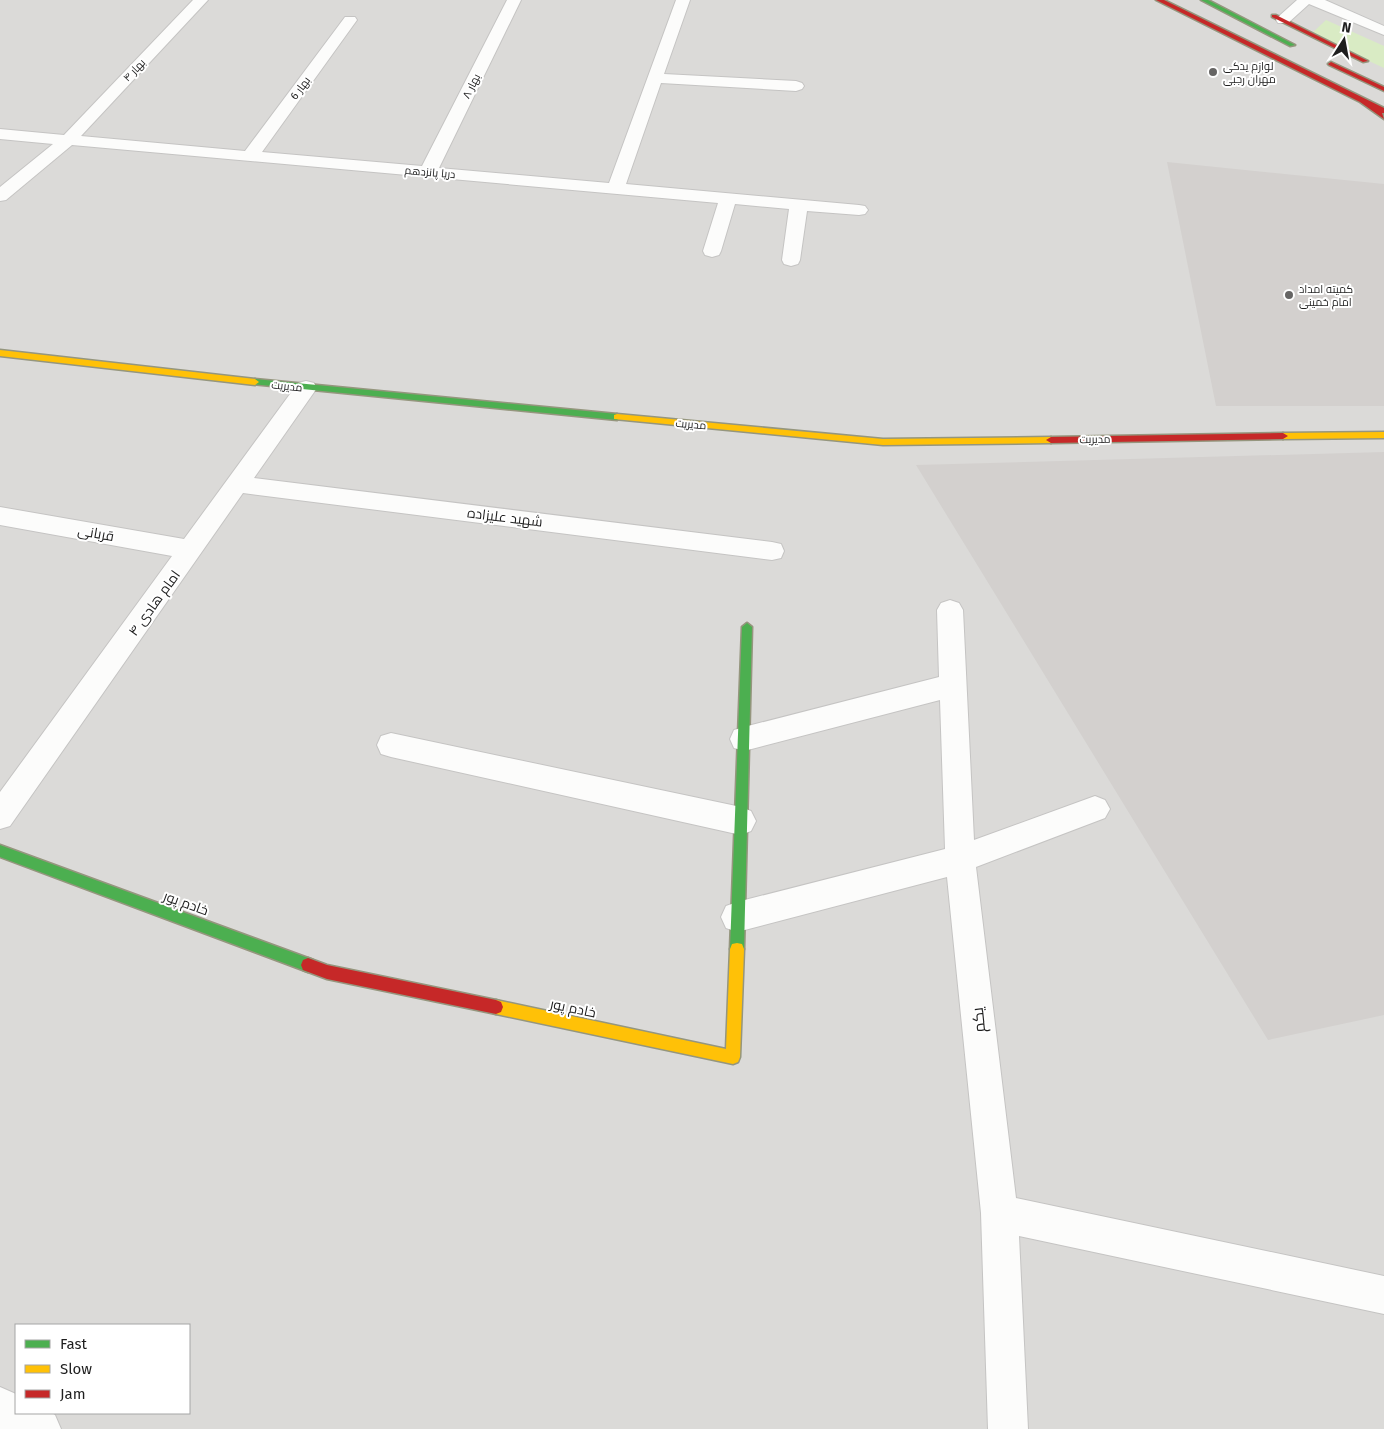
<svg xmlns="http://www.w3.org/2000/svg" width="1384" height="1429" font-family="'Fira Sans',Cairo,sans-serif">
	<rect width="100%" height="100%" fill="#eceae7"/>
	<path fill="#dbdad8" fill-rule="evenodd" d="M0,0h1384v1429h-1384zM16,1325h173v88h-173z"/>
	<path fill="#d9ebc4" d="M1326,20l58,26v22l-73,-34z"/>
	<path fill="#d3d0ce" d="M1167,162l217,22v222h-168z
		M1384,452v563l-116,25 -352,-575z"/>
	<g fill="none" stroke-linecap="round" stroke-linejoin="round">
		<defs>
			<path id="street" d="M193,0h15l-127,136 164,15 100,-134h10l2,3 -95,132 160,14 85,-166h14l-82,168 170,15 67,-183h14l-26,74 132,7 6,2 2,3 -2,3 -6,2 -135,-8 -35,101 233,21 6,1 3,4 -3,4 -6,1 -52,-4 -7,49 -2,4 -7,2 -7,-2 -2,-4 7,-51 -54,-5 -14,47 -2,4 -7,2 -7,-2 -2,-4 15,-48 -646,-58 -66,55 -6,1v-14l53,-43 -53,-5v-10l64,6z
				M1297,0h28l59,26v9l-75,-31 -21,19h-10l-2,-3 2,-3z
				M306,381l8,2 3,5 -63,90 518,64 9,2 3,7 -3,7 -9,2 -529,-67 -233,333 -10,3v-37l172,-236 -172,-31v-18l184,32 114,-156z
				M950,600l9,3 4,7 11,230 121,-44 10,4 5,9 -5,9 -129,49 40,331 368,78v38l-365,-78 9,193h-40l-7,-216 -34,-336 -210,55 -11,-4 -5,-11 5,-11 11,-4 208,-53 -5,-149 -196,51 -10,-3 -4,-9 4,-9 10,-3 195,-50 -2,-67 4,-7z
				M391,733l350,74 10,4 5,10 -5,10 -10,4 -350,-78 -10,-3 -4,-9 4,-9z
				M0,1387l16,7v19h36l3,2 6,14h-61z"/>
			<path id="fast" d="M1201,0h7l87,45 -5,1z
				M255,379l362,35 4,3 -4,3 -365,-36 -1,-2z
				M747,623l5,4 -8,322 -2,5 -5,1 -5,-1 -2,-5 12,-322z
				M0,845l308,113 5,2 2,5 -2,5 -5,2 -308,-115z"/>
			<path id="slow" d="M0,350l255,29 4,3 -4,3 -255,-29z
				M617,414l266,25 168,-2 5,3 -5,3 -168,2 -269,-26v-4z
				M1384,432v6l-101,1 -5,-3 5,-3z
				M737,943l5,1 2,5 -4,108 -2,5 -5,2 -237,-50 -5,-2 -2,-5 2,-5 5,-2 230,49 4,-100 2,-5z"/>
			<path id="jam" d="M1156,0h8l220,108v5h-2l2,6 -24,-17z
				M1272,15h4l92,46 -5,1 -91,-45z
				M1331,62l53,25v4l-55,-26 -1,-1z
				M1283,433l5,3 -5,3 -232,4 -5,-3 5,-3z
				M308,958l19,7 169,35 5,2 2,5 -2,5 -5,2 -169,-35 -24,-9 -2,-5 2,-5z"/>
		</defs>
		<use href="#street" stroke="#c5c4c3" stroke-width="2"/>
		<use href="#fast" stroke="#95967e" stroke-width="3"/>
		<use href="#slow" stroke="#95967e" stroke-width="3"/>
		<use href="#jam" stroke="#95967e" stroke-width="3"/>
		<use href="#street" fill="#fcfcfb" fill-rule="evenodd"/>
		<use href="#fast" fill="#4caf50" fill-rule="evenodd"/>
		<use href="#slow" fill="#ffc107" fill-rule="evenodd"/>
		<use href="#jam" fill="#c62828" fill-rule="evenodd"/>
	</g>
	<g fill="#666564" stroke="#fff" stroke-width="2">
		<circle cx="1213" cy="72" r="5"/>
		<circle cx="1289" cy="295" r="5"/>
	</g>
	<g text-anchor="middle" stroke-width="4" stroke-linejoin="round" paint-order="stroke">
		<g font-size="11" fill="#1e1e1e" stroke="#fff" text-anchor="start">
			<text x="1223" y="70">لوازم یدکی<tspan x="1223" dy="13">مهران رجبی</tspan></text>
			<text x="1299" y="293">کمیته امداد<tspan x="1299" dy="13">امام خمینی</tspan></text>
		</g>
		<g font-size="11" fill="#1e1e1e" stroke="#fff">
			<text transform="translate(134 70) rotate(-46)" y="4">بهار ۴</text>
			<text transform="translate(471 86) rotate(-63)" y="4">بهار ۸</text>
			<text transform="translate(300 88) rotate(-54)" y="4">بهار 6</text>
			<text transform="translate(430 172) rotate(5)" y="4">دریا پانزدهم</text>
			<text transform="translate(287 386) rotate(6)" y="4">مدیریت</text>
			<text transform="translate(691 424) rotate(5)" y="4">مدیریت</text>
			<text transform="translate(1095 439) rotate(-1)" y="4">مدیریت</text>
		</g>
		<g font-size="14" fill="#1e1e1e" stroke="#fff">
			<text transform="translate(505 517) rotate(7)" y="5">شهید علیزاده</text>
			<text transform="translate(96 533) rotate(10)" y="5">قربانی</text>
			<text transform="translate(154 603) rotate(-54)" y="5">امام هادی ۴</text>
			<text transform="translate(186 903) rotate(20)" y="5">خادم پور</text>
			<text transform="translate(573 1008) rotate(12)" y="5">خادم پور</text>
		</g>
		<g font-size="16" fill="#1e1e1e" stroke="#fff">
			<text transform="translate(978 1020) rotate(-96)" y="6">یکم</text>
		</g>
	</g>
	<rect x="15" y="1324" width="175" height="90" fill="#ffffff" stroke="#a5a5a5"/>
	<rect x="25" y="1340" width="25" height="8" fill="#4caf50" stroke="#a5a5a5"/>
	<text x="60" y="1349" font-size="15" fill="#1e1e1e">Fast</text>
	<rect x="25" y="1365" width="25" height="8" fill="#ffc107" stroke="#a5a5a5"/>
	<text x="60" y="1374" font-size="15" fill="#1e1e1e">Slow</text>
	<rect x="25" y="1390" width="25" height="8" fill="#c62828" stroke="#a5a5a5"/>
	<text x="60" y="1399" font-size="15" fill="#1e1e1e">Jam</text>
	<g transform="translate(1344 40) rotate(11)" stroke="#ffffff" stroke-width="4" paint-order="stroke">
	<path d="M0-4L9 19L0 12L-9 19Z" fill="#1e1e1e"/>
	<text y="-8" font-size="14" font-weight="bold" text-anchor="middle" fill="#1e1e1e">N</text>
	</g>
</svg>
